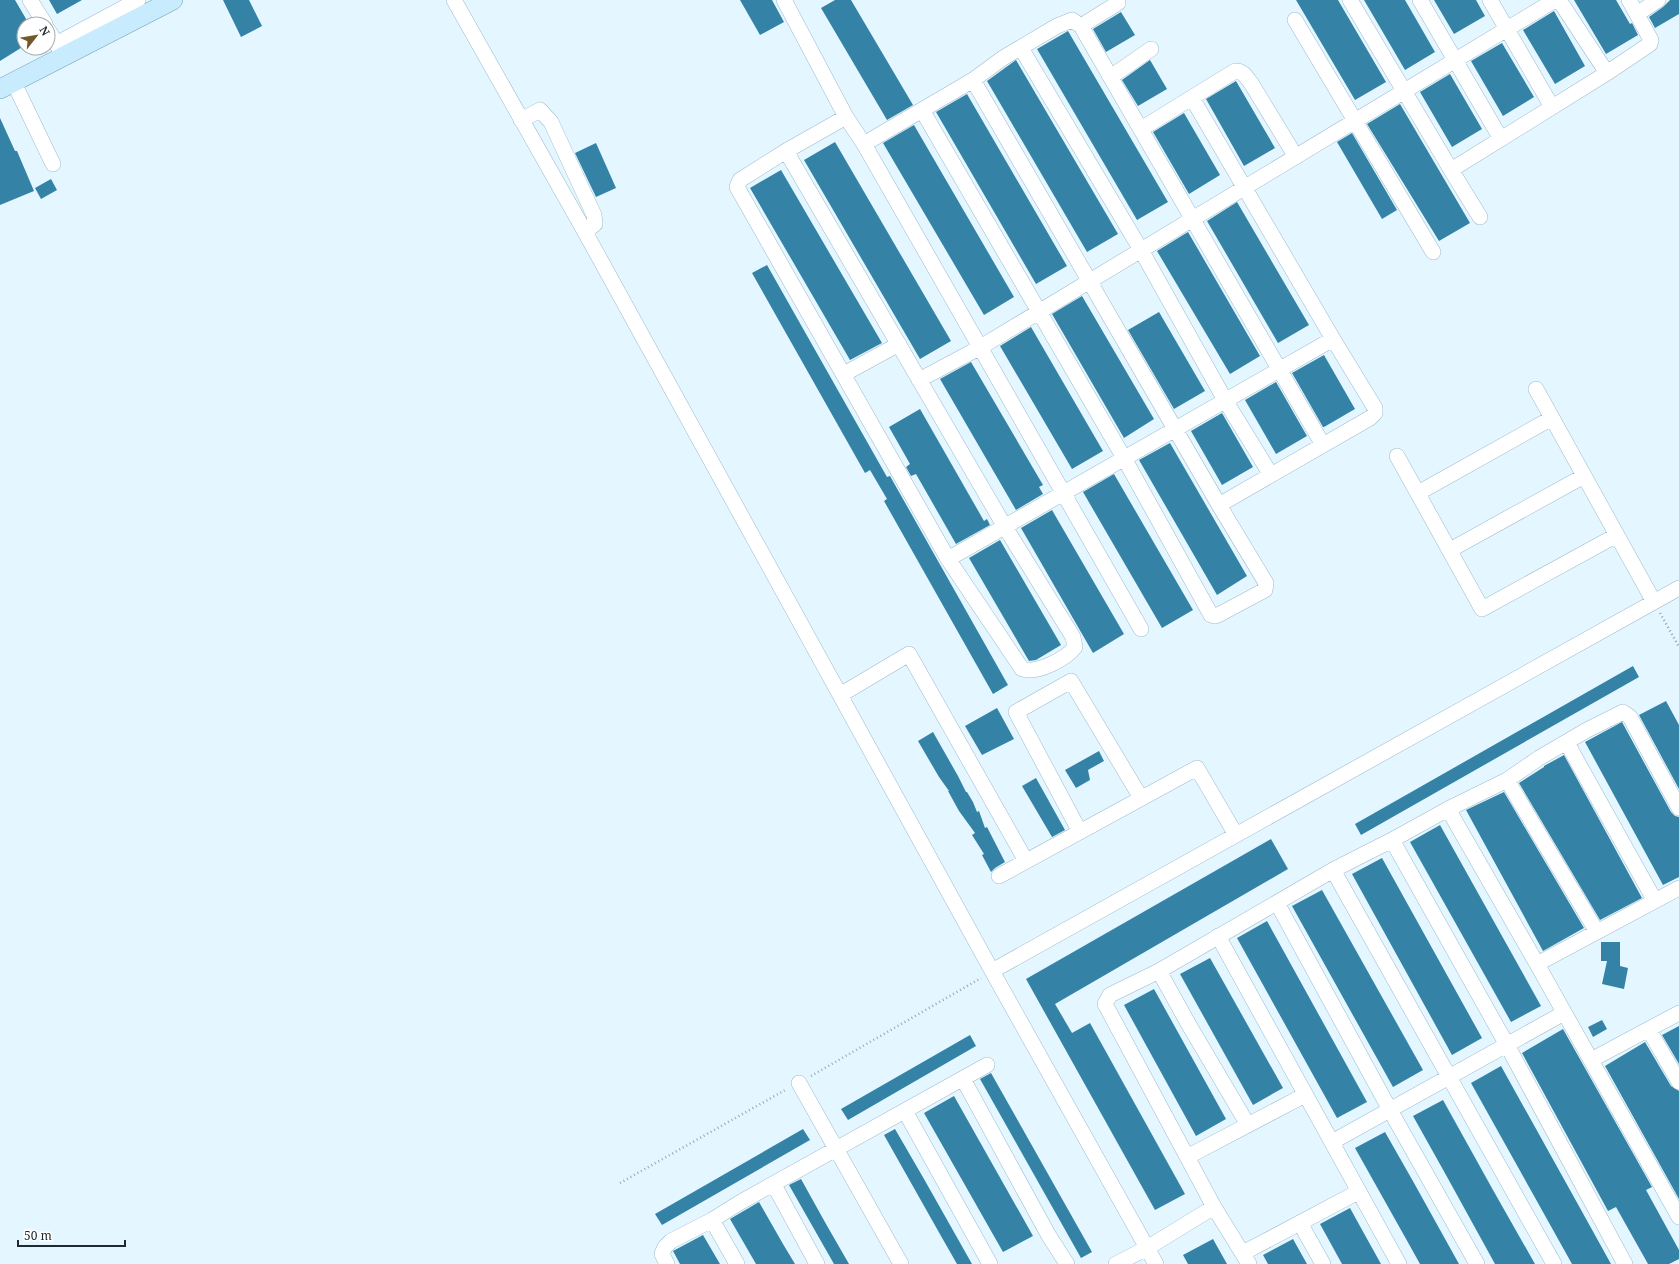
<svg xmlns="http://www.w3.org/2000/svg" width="1679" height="1264" font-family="'Noto Serif',serif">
	<rect width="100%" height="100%" fill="#e4f6ff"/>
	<path fill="#3483a6" d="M0,0h15l14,24h-5v22l-24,15z
		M49,0h33l-25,14z
		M223,0h26l13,26 -21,11z
		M740,0h32l12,22 -24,13z
		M835,0h16l62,105 -26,15 -66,-112z
		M1296,0h42l48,82 -31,18z
		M1364,0h41l30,52 -30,18z
		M1434,0h42l9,16 -31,18z
		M1574,0h42l14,24 2,-1 6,12 -32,19z
		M1670,0h9v14l-24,14 -6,-11 14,-10z
		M1554,11l31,55 -30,18 -32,-54z
		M1121,12l14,23 -29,17 -13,-23z
		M1068,31l100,171 -31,18 -100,-171z
		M1502,43l32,54 -31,19 -32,-55z
		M1016,60l102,174 -31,18 -100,-171z
		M1150,60l17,29 -29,17 -16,-26z
		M1450,74l32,55 -30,18 -32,-55z
		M1236,81l39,67 -31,18 -38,-67z
		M967,94l100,172 -31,18 -100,-172z
		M1400,104l70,119 -31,18 -72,-117z
		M1184,113l36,62 -31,19 -36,-62z
		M0,118l15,33h2l17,40 -34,14z
		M914,125l100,172 -30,18 -101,-172z
		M1352,133l45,77 -15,9 -45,-77z
		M835,142l116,199 -31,18 -116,-199z
		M596,143l20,45 -20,9 -21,-44z
		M781,170l101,173 -32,17 -100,-172z
		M51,179l6,11 -16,9 -6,-11z
		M1237,202l72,123 -31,18 -71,-122z
		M1188,232l72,124 -30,18 -73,-123z
		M767,265l120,212 3,-1 118,209 -15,9 -109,-193 3,-2 -17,-29 -5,3 -113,-200z
		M1082,296l72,123 -30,19 -72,-124z
		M1159,312l46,79 -31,18 -46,-79z
		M1031,327l72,124 -31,18 -72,-123z
		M1324,355l31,54 -31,18h-1l-31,-54z
		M971,362l72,123 -4,2 4,7 -27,16 -76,-131z
		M1276,382l31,54 -31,18 -31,-54z
		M920,409l64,112 3,-2 3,6 -34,19 -40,-70 -5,2 -5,-9 4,-3 -21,-37z
		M1222,413l31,54 -31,18 -31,-54z
		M1170,443l77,133 -30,19 -78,-135z
		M1114,474l79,136 -31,18 -79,-136z
		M1052,510l72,124 -31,19 -72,-125z
		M1000,540l61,105 -25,15 -7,1 -60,-103z
		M1633,666l6,11 -278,158 -6,-11z
		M1666,701l13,24v64l-40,-74z
		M997,708l17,31 -32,16 -17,-29z
		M1622,722l49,90 4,4 4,1v60l-16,8 -78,-143z
		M933,732l25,44 8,16h1l6,10 4,10 2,-1 6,17 2,-1 18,35 -10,6 -4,4 -9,-17 2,-1 -12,-19 3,-2 -16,-22 -11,-20h1l-10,-14 -21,-36z
		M1099,751l5,10 -16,9 2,10 -14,8 -11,-18z
		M1564,755l78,143 -42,22 -81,-137 25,-16v-1z
		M1036,778l29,52 -13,7 -30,-51z
		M1504,792l80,136 -41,23 -77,-141z
		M1440,825l101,181 -30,16 -101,-180z
		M1271,839l17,30 -233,135 17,29 18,-10 95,171 -30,16 -129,-231z
		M1382,858l100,180 -30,17 -100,-181z
		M1322,890l101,180 -30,17 -101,-181z
		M1267,921l100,181 -30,16 -100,-180z
		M1601,942h19v24l8,2 -4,21 -22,-5 5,-23h-6z
		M1210,958l73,130 -30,17 -73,-131z
		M1154,989l72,130 -30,17 -72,-131z
		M1602,1020l5,9 -14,8 -5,-10z
		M1679,1026v38l-17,-29z
		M1563,1029l89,158 -6,3 33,60v9l-10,5h-21l-32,-57 -8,4 -86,-158z
		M970,1035l6,11 -128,74 -7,-11z
		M1645,1042l26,44 8,5v108l-74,-133z
		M1501,1066l79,142 31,56h-39l-96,-172 -5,-9z
		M991,1073l101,179 -11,6 -101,-179z
		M954,1096l79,140 -30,16 -79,-139z
		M1443,1100l50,90 42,74h-40l-49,-89 -33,-59z
		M803,1129l7,11 -148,85 -7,-11z
		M895,1129l29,50 48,85h-15l-16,-28 -57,-101z
		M1385,1132l29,51 45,81h-39l-10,-18 -55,-98z
		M801,1179l25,45 23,40h-15l-45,-79z
		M759,1202l24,42 12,20h-39l-26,-45z
		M1350,1208l11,20 20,36h-39l-22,-40z
		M703,1235l17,29h-40l-7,-13z
		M1213,1239l14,25h-39l-5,-9z
		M1293,1239l14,25h-39l-5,-9z"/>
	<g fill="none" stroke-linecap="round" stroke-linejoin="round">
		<defs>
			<path id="minor" d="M30,0l15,24
				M454,0l131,232 407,739 164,293
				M784,0l62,117 18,27 277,485
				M1350,0l101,170 156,-97 43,-29 1,-4 -22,-40
				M1420,0l81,139
				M1490,0l62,107
				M1559,0l48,73
				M1637,14l21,-14
				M1295,20l138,232
				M1081,26l37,-23
				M48,30l14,23
				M56,44l82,-44
				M1021,48l120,202 84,150 46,75
				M1112,76l39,-27
				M14,83l39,81
				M1192,98l141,241 42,69v5l-5,5 -151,87
				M922,110l202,348 87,157 4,1 5,-2 45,-24 1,-7 -47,-78 -246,-425
				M521,120l19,-10 11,12 43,93 1,9 -10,8
				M1141,129l94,-58c8,-1 12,7 16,12l45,74
				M864,144l109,-64 30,-22 54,-32 15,-6 9,6 242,419
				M786,151l219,376 68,110 2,10c-9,12 -38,27 -53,22l-74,-110 -211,-372 3,-7 46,-29 60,-34
				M1451,170l29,47
				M844,374l55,-30
				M919,380l60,-32 576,-348
				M1536,389l118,213
				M1397,456l85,153 135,-74
				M1418,493l134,-75
				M1450,550l134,-74
				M948,559l385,-220
				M840,695l69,-41 117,207
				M1567,743l88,158
				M1507,780l90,152
				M1448,809l89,155 142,253
				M1080,832l-64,-120 55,-31 70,117
				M1392,840l115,205 118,219
				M1333,870l221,394
				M999,876l198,-108 39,67
				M1277,903l113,207 87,154
				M1218,936l181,328
				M1537,964l142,-76
				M992,971l687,-383
				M1159,971l30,54 59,100
				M1649,1030l30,52
				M1591,1060l88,-47
				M963,1079l86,157 18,28
				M799,1083l102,181
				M905,1111l85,153
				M1332,1142l232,-129
				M1187,1157l118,-62
				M774,1185l43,79
				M712,1220l25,44
				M1300,1223l23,41
				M1243,1253l115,-61
				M667,1264l-5,-10 3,-7 6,-6 41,-21 27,-17 248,-138
				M1116,1264l31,-16 67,-41
				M1249,1264l-35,-57 -109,-203 5,-9 49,-24 174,-101 59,-30 56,-31 59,-29 32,-22 48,-28 36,-18 7,5 49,91"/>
			<path id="major" d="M0,89l173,-89"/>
		</defs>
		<use href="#minor" stroke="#9ebbca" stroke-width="16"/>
		<use href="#major" stroke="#75a0b6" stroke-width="20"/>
		<path stroke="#98a8af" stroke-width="2.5" stroke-dasharray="1 3" stroke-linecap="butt" d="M1660,613l19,34
			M811,1076l170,-98
			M620,1183l167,-94"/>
		<use href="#minor" stroke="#fff" stroke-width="15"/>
		<use href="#major" stroke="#c8ecfe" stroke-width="19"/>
	</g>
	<g transform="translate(36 36) rotate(59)"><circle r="19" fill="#ffffff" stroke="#a6aaad"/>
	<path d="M0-3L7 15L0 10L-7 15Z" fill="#72582a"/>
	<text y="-6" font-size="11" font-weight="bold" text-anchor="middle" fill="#202b31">N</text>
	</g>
	<path d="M18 1240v6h107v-6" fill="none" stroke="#202b31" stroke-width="2"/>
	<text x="24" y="1240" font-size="12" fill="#202b31" stroke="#ffffff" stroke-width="3" paint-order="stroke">50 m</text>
</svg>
